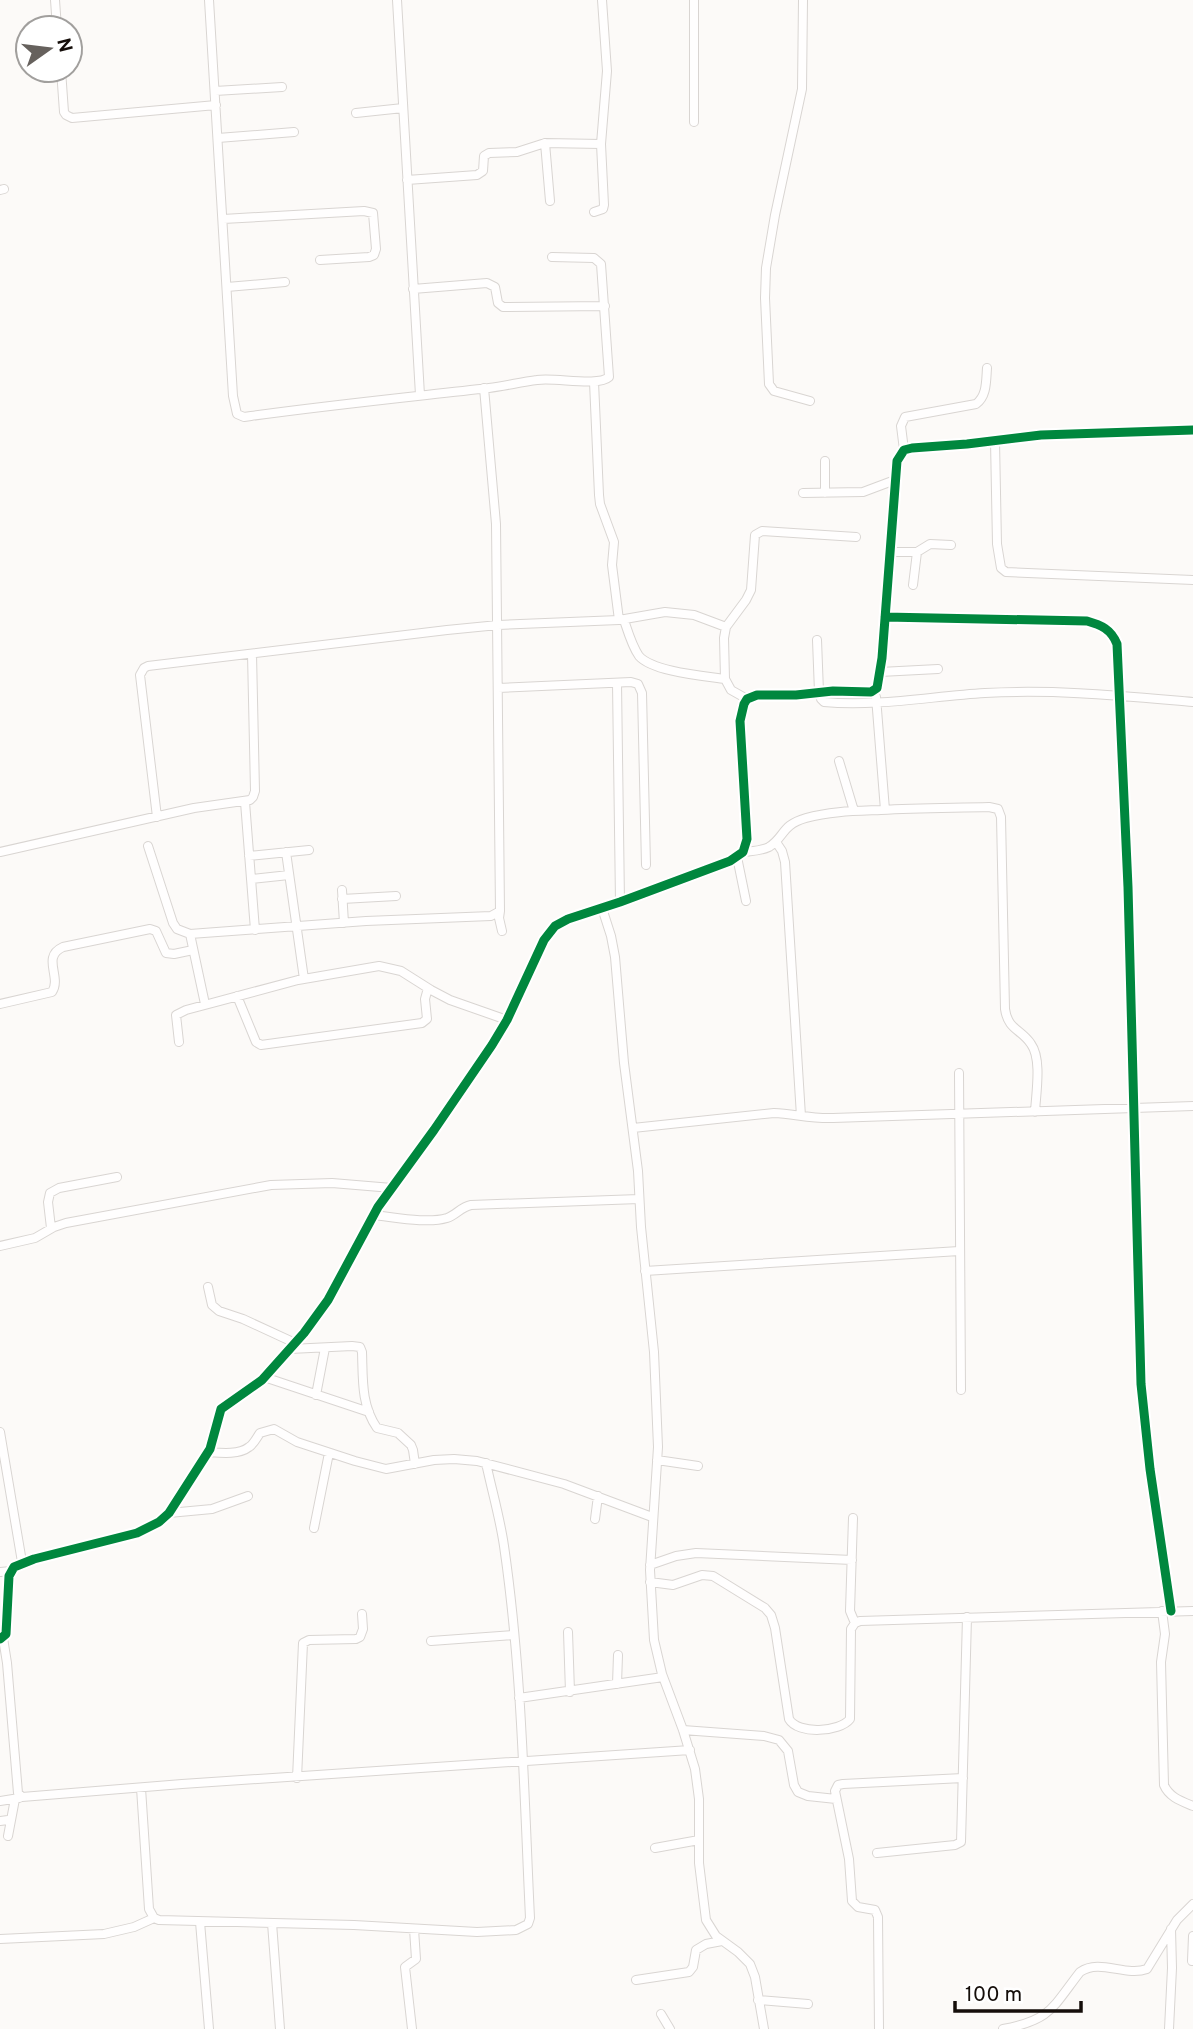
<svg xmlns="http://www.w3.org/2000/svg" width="1193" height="2029" font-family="Overpass,sans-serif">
	<rect width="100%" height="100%" fill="#fcfaf8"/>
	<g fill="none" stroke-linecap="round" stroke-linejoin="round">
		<defs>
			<path id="street" d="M55,0l2,28
				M209,0l24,396 4,18 7,3 7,-1c79,-11 159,-19 238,-28 16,-2 32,-6 48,-8 18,-3 61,7 72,-3l-8,-113 -7,-6 -42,-1
				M397,0l23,395
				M803,0l-1,89 -27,126 -9,53 -1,30 4,86 5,7 36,10
				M61,70l3,42 2,3 6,3 144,-13
				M215,91l67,-4
				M356,113l47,-5
				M694,122v-122
				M218,138l76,-6
				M545,143l5,58
				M407,180l70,-5 6,-4 1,-15 5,-3 28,-1 28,-9 56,1
				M0,190l4,-1
				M594,212l9,-3 1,-4 -3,-61 6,-73 -5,-71
				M223,219l141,-8 9,2 3,36 -2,6 -5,2 -49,3
				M227,287l58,-5
				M413,289l74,-6 8,4 3,16 5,4 102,-1
				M594,382l5,113 1,9 14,38 -2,23 7,55
				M995,441l2,103 4,24 5,4 187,8
				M904,450l-3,-24 4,-9 71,-13c11,-8 10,-23 11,-36
				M803,493l60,-1 32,-12
				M825,493v-32
				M890,552h27l13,-8 21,1
				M913,585l4,-33
				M885,617l202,4c14,4 24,8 30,23l11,243 13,497 9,85 21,142
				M624,620c4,12 8,26 15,36 14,16 66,20 86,23
				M817,640l2,52 2,7 3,3c52,5 109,-6 161,-9 70,-4 138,3 208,9
				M880,672l58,-3
				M617,683l3,219
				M498,688l133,-6 7,2 4,9 4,172
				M876,697l9,113
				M747,699l-16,-9 -6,-11 -1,-41 2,-11 20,-27 5,-10 4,-55 7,-4 94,6
				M839,761l15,50
				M245,802l10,128
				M157,817l-17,-142 4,-7 4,-2 299,-36 51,-5 121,-5 46,-8 29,3 32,12
				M776,842l6,9 3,11 16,254
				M148,846l25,77 4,6 13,5 176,-13 125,-5 9,-5 -4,-387 -12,-136
				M0,852l194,-44 56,-8 3,-3 2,-6 -3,-137
				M286,852l18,127
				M743,852c8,-1 18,-1 26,-5 16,-10 12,-22 37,-29 25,-7 50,-7 75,-8 36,-2 72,-2 108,-3l9,2 3,8 4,192c3,21 16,20 26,35 11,15 5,49 4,68
				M249,856l60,-6
				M737,857l9,44
				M251,879l38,-4
				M342,890l2,33
				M342,899l54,-3
				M602,908l9,28 4,21 9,106 14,108 3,56 13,125 4,95 -8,123 4,70 8,34 21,56 12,39 4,30v64l7,57 10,16 22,16 12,12 5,13 9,52
				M500,911l-1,7 3,13
				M190,934l15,70
				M237,996l19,46 5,3 161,-22 5,-4 -2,-20 3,-11
				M0,1004l52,-12c10,-15 -11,-35 11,-45l87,-18 6,2 10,22 8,1 19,-4
				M179,1042l-3,-27 10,-5 112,-30 81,-14 22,5 30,19 19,10 57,20
				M959,1073l2,317
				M633,1128l141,-15c20,1 39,6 59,5l360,-12
				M373,1215c21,2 54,9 74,3 9,-3 14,-11 24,-13l168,-6
				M51,1228l-3,-26 2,-9 9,-5 58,-11
				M0,1246l35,-8 19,-11 12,-4 205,-38 61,-2 60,5
				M645,1271l314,-20
				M208,1287l4,18 7,6 24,8 52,24
				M290,1349l62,-3 8,1 2,5c1,27 -1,53 15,76l21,5 13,12 2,5 2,14
				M264,1377l105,35
				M316,1395l9,-47
				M0,1432l22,130
				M208,1452c13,1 31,3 41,-5 5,-3 8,-10 11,-14l14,-4 23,13 58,19 31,8 48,-9 20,-1 23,2 87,23 88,33
				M657,1460l41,6
				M169,1513l43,-4 36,-13
				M853,1518l-3,93 5,12
				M595,1519l3,-23
				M314,1528l15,-75
				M650,1565l26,-9 20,-3 156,7
				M0,1572l11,-1
				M650,1582l23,3 29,-10 11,1 52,32 6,7 4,13 14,91c9,16 51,13 61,0l1,-90 4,-6 5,-2 333,-10
				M1162,1611l3,23 -4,28 3,123c5,12 17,16 29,21
				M568,1632l2,60
				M3,1638l4,25 11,130 4,4 160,-13 508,-34
				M0,1639l6,-5 3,-58 5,-9 20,-8 103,-26 22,-11 10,-9 41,-64 11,-40 41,-29 42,-47 24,-33 50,-93 56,-77 58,-85 15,-25 37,-80 11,-14 13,-7 52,-17 110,-41 13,-9 4,-13 -7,-118 4,-17 3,-5 10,-4h39l37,-4 38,1 6,-4 5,-30 15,-197 7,-11 8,-2 55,-4 74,-9 152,-5
				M431,1641l82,-6
				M617,1684l1,-29
				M519,1698l144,-21
				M683,1730l81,6 15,4 9,11 6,34 4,7 10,4 28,3
				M297,1778l6,-135 6,-3 47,-1 4,-2 3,-8 -1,-15
				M141,1788l8,121 5,9 5,2 195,5 123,7 39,-2 12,-6 2,-6c-6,-124 -8,-249 -26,-372 -4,-28 -12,-55 -18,-83
				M0,1801l19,-3
				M0,1821l8,-1
				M8,1836l7,-37
				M655,1848l44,-8
				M877,1853l78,-8 6,-3 6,-225
				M200,1922l9,107
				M272,1923l8,106
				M0,1939l104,-5 30,-7 20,-9
				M1192,1961l1,-25
				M636,1980l53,-8 4,-5 3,-17 10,-6 16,-3
				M758,2000l50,4
				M661,2014l9,15
				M412,2029l-7,-62 11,-8 -2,-30
				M879,2029l-1,-112 -3,-7 -17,-3 -6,-6 -3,-42 -14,-68 3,-6 5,-1 120,-6
				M1003,2029c48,-9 49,-21 77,-57 20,-14 45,5 67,-3l30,-49 16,-16
				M1169,2029l3,-61 -1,-39"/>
		</defs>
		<use href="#street" stroke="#d9d5d2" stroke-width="10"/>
		<use href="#street" stroke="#fffefe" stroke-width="8"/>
		<defs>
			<path id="cycleway" d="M885,617l202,4c14,4 24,8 30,23l11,243 13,497 9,85 21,142
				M0,1639l6,-5 3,-58 5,-9 20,-8 103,-26 22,-11 10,-9 41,-64 11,-40 41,-29 42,-47 24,-33 50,-93 56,-77 58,-85 15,-25 37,-80 11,-14 13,-7 52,-17 110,-41 13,-9 4,-13 -7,-118 4,-17 3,-5 10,-4h39l37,-4 38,1 6,-4 5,-30 15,-197 7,-11 8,-2 55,-4 74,-9 152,-5"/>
		</defs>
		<use href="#cycleway" stroke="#fff" stroke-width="13"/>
		<use href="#cycleway" stroke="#00873e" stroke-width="9"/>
	</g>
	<g transform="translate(49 49) rotate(76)"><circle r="33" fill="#ffffff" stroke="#a19f9d" stroke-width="2"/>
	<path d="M0-5L12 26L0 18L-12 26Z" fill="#66615d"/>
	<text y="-10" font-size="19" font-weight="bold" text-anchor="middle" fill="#150e0a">N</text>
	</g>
	<path d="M955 2001v10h126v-10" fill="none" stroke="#150e0a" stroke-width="3.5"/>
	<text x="965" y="2001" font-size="21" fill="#150e0a" stroke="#ffffff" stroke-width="5" paint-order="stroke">100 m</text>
</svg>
